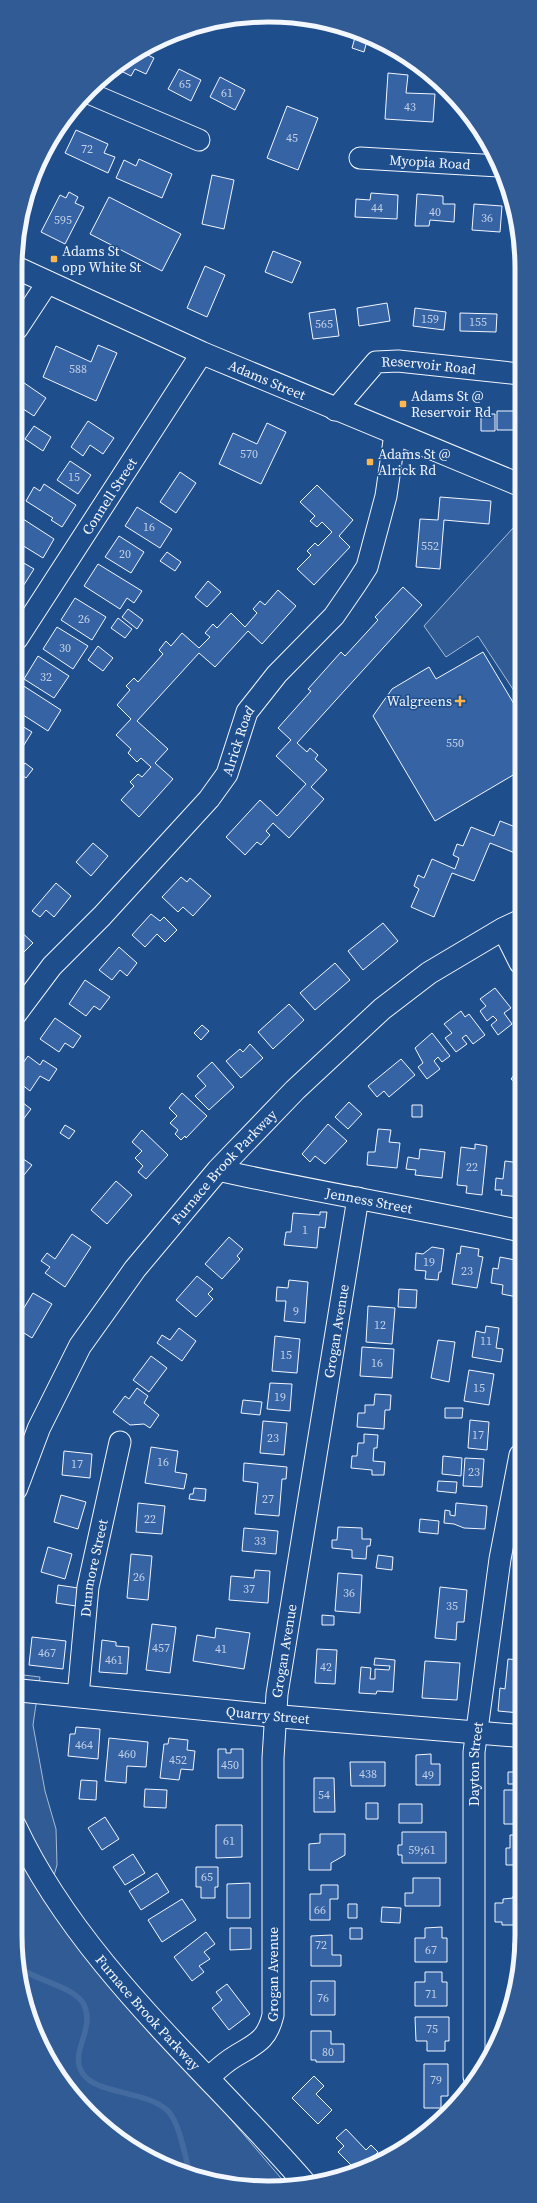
<svg xmlns="http://www.w3.org/2000/svg" width="537" height="2203" font-family="'Source Serif 4',serif">
	<rect width="100%" height="100%" fill="#1f4e8c"/>
	<path fill="#305b95" stroke="#a8bbd7" d="M513,528l7,3v169l-42,-64 -32,21 -22,-31z
		M15,1674l25,3 -7,48 12,66 11,38 1,36 -11,38 240,281 -34,3 -96,-25 -78,-60 -44,-71 -19,-97z"/>
	<g fill="none" stroke-linecap="round" stroke-linejoin="round">
		<path stroke="#446ba0" stroke-width="5.5" d="M22,1969c15,12 54,18 62,36 12,25 -16,47 -1,69 15,21 63,16 85,37 11,11 17,44 21,60"/>
	</g>
	<path fill="#3563a3" stroke="#f2f6ff" d="M356,34l12,3 -4,15 -12,-4z
		M144,53l10,5 -8,16 -11,-5 -4,7 -14,-7 2,-4z
		M179,69l22,11 -10,21 -23,-12z
		M388,73l20,2 -2,18 29,1 -2,28 -48,-3z
		M220,77l25,13 -10,20 -25,-13z
		M287,106l31,12 -20,52 -31,-12z
		M76,130l32,14 -4,9 11,4 -7,16 -43,-20z
		M139,159l33,15 -10,24 -46,-20 8,-18 12,6z
		M212,175l22,5 -10,49 -22,-5z
		M69,192l9,5 -3,6 9,4 -19,37 -24,-12 19,-37 6,3z
		M371,193l27,2 -1,24 -42,-2 1,-18 14,1z
		M417,194l26,2v8h12l-1,18 -24,-2 -1,6h-14z
		M109,197l72,37 -19,37 -72,-37z
		M474,204l28,2 -2,26 -28,-2z
		M273,251l28,11 -9,21 -27,-11z
		M205,266l20,9 -18,42 -20,-9z
		M387,303l3,18 -31,5 -2,-18z
		M415,308l31,4 -2,18 -31,-4z
		M335,309l4,27 -26,3 -4,-26z
		M460,313l37,1 -1,18 -36,-1z
		M516,319h4v16h-5z
		M98,345l19,8 -21,48 -53,-24 13,-31 35,16z
		M17,378l29,20 -12,18 -17,-11z
		M497,411h23v19h-23z
		M481,414h14v17h-14z
		M88,421l26,17 -11,16 -13,-9 -7,11 -12,-9z
		M267,423l19,9 -25,52 -42,-20 14,-31 24,11z
		M34,426l17,11 -8,14 -18,-12z
		M70,461l21,14 -13,19 -21,-14z
		M180,472l16,11 -20,30 -16,-11z
		M44,484l32,21 -14,22 -11,-7 2,-2 -27,-17 8,-14 6,4z
		M317,485l36,35 -14,16 11,11 -36,38 -17,-16 14,-14 -4,-4 8,-8 3,3 14,-14 -10,-10 -5,5 -7,-6 5,-5 -15,-14z
		M440,497l51,4 -2,23 -45,-4 -4,49 -24,-2 4,-48 18,1z
		M137,507l35,22 -12,19 -35,-22z
		M20,517l34,22 -11,19 -26,-16v-20z
		M119,536l25,16 -13,21 -26,-16z
		M167,552l14,10 -6,9 -15,-10z
		M17,559l17,10 -14,22 -3,-2z
		M98,564l44,27 -8,12 -7,-5 -7,11 -36,-23z
		M208,581l13,11 -14,15 -12,-10z
		M403,587l19,18 -125,138 10,9 3,-4 8,7 -3,4 12,11 -16,17 13,12 -35,39 -16,-15 -7,8 4,4 -9,10 -4,-3 -12,13 -19,-18 34,-37 17,16 29,-32 -30,-28 15,-16 -13,-12 33,-37 -3,-2 33,-37 4,4 33,-36 -3,-3z
		M278,590l18,16 -34,38 -14,-13 -33,36 -16,-14 -62,68 31,28 -13,14 18,16 -34,38 -18,-17 13,-14 -4,-4 8,-8 4,3 9,-10 -10,-9 -4,4 -9,-9 3,-4 -15,-14 15,-16 -14,-14 13,-15 -4,-4 8,-8 4,4 25,-28 -4,-4 7,-9 5,5 11,-13 17,15 11,-11 -5,-4 8,-9 4,4 14,-15 14,14 12,-14 -4,-4 7,-8 5,4z
		M75,598l31,19 -14,23 -31,-20z
		M128,609l15,11 -6,9 -15,-12z
		M118,618l14,11 -7,9 -14,-10z
		M57,627l31,19 -15,23 -30,-20z
		M98,646l15,12 -10,13 -15,-11z
		M483,652l37,62v57l-85,50 -62,-105 19,-27 37,-22 7,12z
		M38,656l31,20 -15,22 -30,-19z
		M19,683l42,27 -13,21 -31,-20v-25z
		M17,723l15,9 -13,21 -2,-1z
		M25,763l8,6 -7,9 -8,-6z
		M500,821l18,7 2,-5v32l-30,-12 -16,38 -22,-8 -18,44 -23,-10 8,-18 -5,-3 4,-11 6,3 8,-19 23,10 4,-11 -6,-3 4,-11 6,2 8,-19 23,9z
		M93,843l15,13 -17,20 -15,-14z
		M181,877l6,5 3,-4 21,18 -18,20 -10,-9 -5,5 -16,-15z
		M56,883l15,13 -17,21 -8,-7 -6,7 -8,-6z
		M151,914l9,7 4,-4 13,13 -12,12 -8,-8 -12,13 -13,-12z
		M383,923l15,18 -35,29 -15,-19z
		M16,927l17,16 -17,17z
		M119,947l18,16 -10,13 -7,-6 -8,10 -13,-10z
		M335,963l15,17 -35,30 -15,-17z
		M85,980l25,17 -10,13 -6,-4 -8,10 -17,-12z
		M495,988l16,20 -7,5 8,11 -14,11 -7,-10 6,-5 -4,-4 -6,5 -7,-10 6,-5 -6,-7z
		M289,1004l15,16 -31,29 -15,-17z
		M461,1011l4,6 4,-3 16,21 -12,9 -7,-9 -4,3 5,6 -11,8 -11,-14 7,-5 -8,-9z
		M55,1018l26,18 -8,12 -8,-5 -6,9 -19,-13z
		M202,1025l7,6 -8,9 -7,-7z
		M432,1033l18,23 -8,6 -4,-5 -4,4 6,8 -13,10 -9,-12 5,-4 -8,-15z
		M250,1044l13,14 -22,20 -15,-17 14,-12 3,3z
		M28,1056l12,9 3,-5 14,9 -8,12 -9,-5 -10,15 -14,-11v-7z
		M401,1059l14,16 -26,22 -5,-6 -7,6 -9,-11z
		M212,1062l22,25 -25,23 -14,-14 11,-10 -9,-10z
		M520,1067v19l-9,-7z
		M182,1093l25,23 -21,22 -1,-2 -4,4 -6,-6 3,-4 -8,-7 7,-7 -8,-8z
		M18,1099l13,10 -9,12 -6,-4z
		M349,1102l13,12 -14,15 -13,-12z
		M412,1105h10v12h-10z
		M328,1124l19,17 -22,23 -10,-8 -5,6 -8,-8z
		M65,1125l10,6 -6,8 -9,-6z
		M378,1129l13,1 -2,12 11,1 -3,25 -30,-3 1,-13h7z
		M142,1130l26,25 -22,24 -8,-7 5,-6 -8,-8 7,-7 -10,-9z
		M475,1144l12,2 -5,49 -16,-2 1,-7 -10,-1 4,-38 14,2z
		M420,1149l25,3 -3,26 -27,-3 1,-5 -10,-1 2,-12 11,2z
		M16,1154l16,11 -8,10 -8,-5z
		M505,1161l15,2v34l-19,-2 1,-5h-7l1,-12 7,1z
		M116,1181l16,14 -25,29 -16,-14z
		M320,1212h7l-2,16 -6,-1 -2,21 -33,-3 2,-13h5l2,-19 27,2z
		M72,1234l19,13 -26,40 -20,-14 5,-6 -9,-6 6,-8 8,6z
		M229,1237l14,12 -6,7 3,3 -18,20 -17,-15z
		M461,1246l18,3 -1,7 5,1 -6,31 -25,-4 5,-31 3,1z
		M432,1247l12,2 -3,23h-2l-1,8 -13,-1 1,-8 -11,-1 1,-17 7,1z
		M500,1257l20,4 -3,36 -15,-3 1,-9 -12,-2 2,-15 5,1z
		M197,1276l16,13 -5,5 5,5 -17,18 -20,-17z
		M289,1280l19,2 -3,41 -21,-2 2,-20h-10l1,-14 11,1z
		M399,1289l18,1 -1,18 -18,-1z
		M33,1293l19,11 -20,34 -16,-10v-7z
		M368,1306l27,2 -3,36 -26,-2z
		M486,1326l13,2 -3,20 7,1 -2,13 -29,-5 4,-26 9,2z
		M179,1328l17,13 -14,20 -25,-18 5,-8 8,5z
		M275,1336l25,3 -3,34 -25,-2z
		M438,1340l17,2 -6,40 -18,-4z
		M362,1347l32,2 -2,29 -32,-2z
		M151,1356l16,12 -18,24 -16,-12z
		M469,1370l25,4 -5,31 -25,-4z
		M270,1383l22,1 -2,27 -23,-2z
		M137,1388l11,8 -4,7 15,12 -9,13 -6,-4 -14,1 -17,-13 12,-16 4,3z
		M375,1394l16,1 -1,15h-5l-1,19 -27,-2 1,-14h7v-8h9z
		M243,1400l19,2 -2,13 -19,-2z
		M445,1408h18l-1,10h-17z
		M470,1420l19,2 -2,28 -19,-2z
		M263,1421l24,2 -3,32 -24,-2z
		M364,1434l14,1 -1,13h-3l-1,13 12,1 -1,13h-12v-5l-21,-2 1,-12h5l1,-13h6z
		M151,1447l27,4 -3,21 12,2 -3,15 -39,-6z
		M64,1451l28,3 -2,24 -28,-3z
		M443,1456l19,2 -1,18 -19,-2z
		M465,1458l19,1 -2,28 -19,-1z
		M244,1463l43,4 -1,12h-4l-3,37 -24,-2 3,-31 -15,-2z
		M438,1481l19,1 -1,11 -19,-2z
		M194,1488l12,1 -1,12 -16,-2 1,-5h3z
		M61,1495l25,7 -8,27 -24,-7z
		M138,1503l27,3 -3,28 -26,-2z
		M456,1503l31,3 -2,23 -21,-1 -10,-4 -10,-1 1,-13 5,1v4l5,1z
		M420,1519l19,2 -1,13 -19,-2z
		M338,1527l24,1v11h9l-1,7h-3l-1,13 -14,-1v-8l-20,-2v-8h5z
		M244,1528l34,3 -2,23 -34,-3z
		M48,1547l24,7 -7,25 -24,-7z
		M131,1554l21,2 -4,44 -21,-2z
		M378,1555l15,2 -1,13 -16,-2z
		M255,1570l15,1 -2,32 -39,-3 2,-24 23,2z
		M338,1573l24,2 -2,38 -25,-2z
		M58,1585l20,3 -2,18 -20,-3z
		M440,1587l27,3 -3,32h-7l-1,18 -21,-2z
		M322,1615l12,1v9h-12z
		M152,1624l24,3 -6,46 -24,-3z
		M216,1628l34,5 -6,36 -51,-8 4,-26 18,3z
		M32,1637l34,4 -3,28 -34,-4z
		M102,1640l14,2v4l13,1 -2,27 -28,-2z
		M317,1649l20,1 -2,34 -20,-1z
		M375,1658l20,2 -2,32 -16,-1 -1,3 -17,-1 2,-26 10,1 -1,11h5v-10l14,1 1,-4 -16,-1z
		M508,1659l12,1v53l-22,-2 2,-23 5,1z
		M425,1661l35,2 -3,37 -35,-2z
		M76,1727l24,2 -2,30 -30,-3 2,-22h5z
		M109,1738l39,4 -2,25 -19,-1 -1,17 -21,-2z
		M169,1738l19,2 -1,10 8,1 -2,19 -12,-1 -2,11 -19,-2 4,-34h4z
		M218,1749h8v4h5v-4h12v29h-25z
		M431,1754v10h9v21h-24v-30z
		M350,1762h35v24h-34z
		M508,1772h12v52h-16v-34h12v-6h-8z
		M314,1778h20l1,34h-21z
		M81,1780l16,1 -1,19 -17,-1z
		M145,1789l22,1 -1,18 -22,-1z
		M366,1803h12v16h-12z
		M399,1804h23v19h-23z
		M105,1817l14,22 -17,11 -14,-22z
		M216,1825h26v32l-26,1z
		M402,1832h44v31h-44v-8h-4v-10h4z
		M320,1834h25v21l-14,8v7h-22v-26l11,-1z
		M510,1835h10v30h-14v-17h4z
		M133,1854l12,19 -20,12 -12,-18z
		M196,1867h22v20h-3v11h-14v-11h-5z
		M157,1873l12,19 -28,18 -12,-19z
		M413,1878h27v28h-35v-13h8z
		M250,1883v35h-23v-34z
		M321,1885h17v14h-8v21h-20v-26h11z
		M513,1896h7v29h-18v-3h-7v-19h8v-4l10,-1z
		M182,1899l14,21 -34,22 -14,-22z
		M348,1904h9v14h-9z
		M382,1907l19,1 -1,15 -19,-1z
		M442,1927v11h5v24h-32v-24h10v-10z
		M230,1928h21v21l-21,1z
		M350,1928h12v11h-12z
		M206,1932l9,12 -11,8 6,7 -11,7 5,6 -12,9 -18,-24z
		M332,1935v20h9v11h-30v-30z
		M513,1943h7v23h-7z
		M425,1972h17v10h5v24h-32v-24h10z
		M311,1981h24v34h-24z
		M227,1984l23,30 -21,16 -17,-22 10,-8 -6,-8z
		M415,2017h34v24h-4v10h-18v-10h-11z
		M311,2031h20v13h13v18h-28v-2h-5z
		M424,2064h24v32h-7v12h-17z
		M314,2076l10,10 -8,8 16,16 -14,14 -26,-26z
		M346,2129l20,21 5,-5 7,7 -12,12 -11,5 -17,-17 6,-6 -8,-8z"/>
	<g fill="none" stroke-linecap="round" stroke-linejoin="round">
		<defs>
			<g id="minor">
				<path d="M91,94l108,46"/>
				<path id="s1" d="M360,158l139,8"/>
				<path d="M17,329l31,-47"/>
				<path id="s2" d="M335,410l41,-48 22,-1 122,13"/>
				<path id="s3" d="M17,639l185,-286"/>
				<path d="M503,929l17,34"/>
				<path id="s4" d="M16,1014l36,-48 50,-50 107,-117 18,-25 20,-62 30,-38 57,-58 22,-32 11,-17 19,-71 9,-62"/>
				<path id="s5" d="M218,1170c100,23 202,38 302,61"/>
				<path id="s6" d="M78,1696l10,-109 32,-145"/>
				<path id="s7" d="M474,2077v-325l26,-193 20,-104"/>
				<path id="s8" d="M208,2078c8,-7 16,-15 26,-21 21,-13 33,-16 39,-42v-257l4,-64 81,-496"/>
			</g>
			<g id="major">
				<path id="s9" d="M17,268l185,85 318,132"/>
				<path id="s10" d="M16,1489l23,-61 41,-82 55,-77 83,-99 77,-80 87,-81 47,-36 74,-44 17,-8"/>
				<path id="s11" d="M15,1690l260,26 245,20"/>
				<path id="s12" d="M15,1826c64,137 191,243 289,356"/>
			</g>
		</defs>
		<use href="#minor" stroke="#f2f6ff" stroke-width="23"/>
		<use href="#major" stroke="#f2f6ff" stroke-width="24"/>
		<use href="#minor" stroke="#1f4e8c" stroke-width="21"/>
		<use href="#major" stroke="#1f4e8c" stroke-width="22"/>
	</g>
	<g fill="#ffb74d" stroke="#1f4e8c" stroke-width="1.5">
		<rect x="50" y="255" width="8" height="8" rx="2"/>
		<rect x="399" y="400" width="8" height="8" rx="2"/>
		<rect x="366" y="458" width="8" height="8" rx="2"/>
		<path d="M458 695h4v4h4v4h-4v4h-4v-4h-4v-4h4z"/>
	</g>
	<g text-anchor="middle" stroke-width="3" stroke-linejoin="round" paint-order="stroke">
		<g font-size="12" fill="#c3d1e8">
			<text x="185" y="88">65</text>
			<text x="227" y="97">61</text>
			<text x="410" y="111">43</text>
			<text x="292" y="142">45</text>
			<text x="87" y="153">72</text>
			<text x="377" y="212">44</text>
			<text x="435" y="216">40</text>
			<text x="487" y="222">36</text>
			<text x="63" y="224">595</text>
			<text x="430" y="323">159</text>
			<text x="478" y="326">155</text>
			<text x="324" y="328">565</text>
			<text x="78" y="373">588</text>
			<text x="249" y="458">570</text>
			<text x="74" y="481">15</text>
			<text x="149" y="531">16</text>
			<text x="430" y="550">552</text>
			<text x="125" y="558">20</text>
			<text x="84" y="623">26</text>
			<text x="65" y="652">30</text>
			<text x="46" y="681">32</text>
			<text x="455" y="747">550</text>
			<text x="472" y="1171">22</text>
			<text x="305" y="1234">1</text>
			<text x="429" y="1266">19</text>
			<text x="467" y="1275">23</text>
			<text x="296" y="1315">9</text>
			<text x="380" y="1329">12</text>
			<text x="486" y="1345">11</text>
			<text x="286" y="1359">15</text>
			<text x="377" y="1367">16</text>
			<text x="479" y="1392">15</text>
			<text x="280" y="1401">19</text>
			<text x="478" y="1439">17</text>
			<text x="273" y="1442">23</text>
			<text x="163" y="1466">16</text>
			<text x="77" y="1468">17</text>
			<text x="474" y="1476">23</text>
			<text x="268" y="1503">27</text>
			<text x="150" y="1523">22</text>
			<text x="260" y="1545">33</text>
			<text x="139" y="1581">26</text>
			<text x="249" y="1593">37</text>
			<text x="349" y="1597">36</text>
			<text x="452" y="1610">35</text>
			<text x="161" y="1652">457</text>
			<text x="221" y="1653">41</text>
			<text x="47" y="1657">467</text>
			<text x="114" y="1664">461</text>
			<text x="326" y="1671">42</text>
			<text x="84" y="1749">464</text>
			<text x="127" y="1758">460</text>
			<text x="178" y="1764">452</text>
			<text x="230" y="1769">450</text>
			<text x="368" y="1778">438</text>
			<text x="428" y="1779">49</text>
			<text x="324" y="1799">54</text>
			<text x="229" y="1845">61</text>
			<text x="422" y="1854">59;61</text>
			<text x="207" y="1881">65</text>
			<text x="320" y="1914">66</text>
			<text x="321" y="1949">72</text>
			<text x="431" y="1954">67</text>
			<text x="431" y="1998">71</text>
			<text x="323" y="2002">76</text>
			<text x="432" y="2033">75</text>
			<text x="328" y="2056">80</text>
			<text x="436" y="2084">79</text>
		</g>
		<g font-size="14" fill="#f2f6ff" stroke="#1f4e8c">
			<text dy="5" stroke="none"><textPath href="#s1" startOffset="70">Myopia Road</textPath></text>
			<text dy="5" stroke="none"><textPath href="#s2" startOffset="116">Reservoir Road</textPath></text>
			<text dy="5" stroke="none"><textPath href="#s9" startOffset="274">Adams Street</textPath></text>
			<text dy="5" stroke="none"><textPath href="#s3" startOffset="170">Connell Street</textPath></text>
			<text dy="5" stroke="none"><textPath href="#s4" startOffset="355">Alrick Road</textPath></text>
			<text dy="5" stroke="none"><textPath href="#s10" startOffset="387">Furnace Brook Parkway</textPath></text>
			<text dy="5" stroke="none"><textPath href="#s5" startOffset="154">Jenness Street</textPath></text>
			<text dy="5" stroke="none"><textPath href="#s8" startOffset="782">Grogan Avenue</textPath></text>
			<text dy="5" stroke="none"><textPath href="#s6" startOffset="129">Dunmore Street</textPath></text>
			<text dy="5" stroke="none"><textPath href="#s8" startOffset="458">Grogan Avenue</textPath></text>
			<text dy="5" stroke="none"><textPath href="#s11" startOffset="254">Quarry Street</textPath></text>
			<text dy="5" stroke="none"><textPath href="#s7" startOffset="313">Dayton Street</textPath></text>
			<text dy="5" stroke="none"><textPath href="#s8" startOffset="134">Grogan Avenue</textPath></text>
			<text dy="5" stroke="none"><textPath href="#s12" startOffset="230">Furnace Brook Parkway</textPath></text>
		</g>
		<g font-size="14" fill="#f2f6ff" stroke="#1f4e8c" text-anchor="start">
			<text x="62" y="256">Adams St<tspan x="62" dy="16">opp White St</tspan></text>
			<text x="411" y="401">Adams St @<tspan x="411" dy="16">Reservoir Rd</tspan></text>
			<text x="378" y="459">Adams St @<tspan x="378" dy="16">Alrick Rd</tspan></text>
			<text x="452" y="706" text-anchor="end">Walgreens</text>
		</g>
	</g>
	<path d="M0 0H537V2203H0ZM268 22H269A246 246 0 0 1 515 268V1935A246 246 0 0 1 269 2181H268A246 246 0 0 1 22 1935V268A246 246 0 0 1 268 22Z" fill="#305b95" fill-rule="evenodd"/>
	<path fill="none" stroke="#f2f6ff" stroke-width="5" d="M268 22H269A246 246 0 0 1 515 268V1935A246 246 0 0 1 269 2181H268A246 246 0 0 1 22 1935V268A246 246 0 0 1 268 22Z"/>
</svg>
